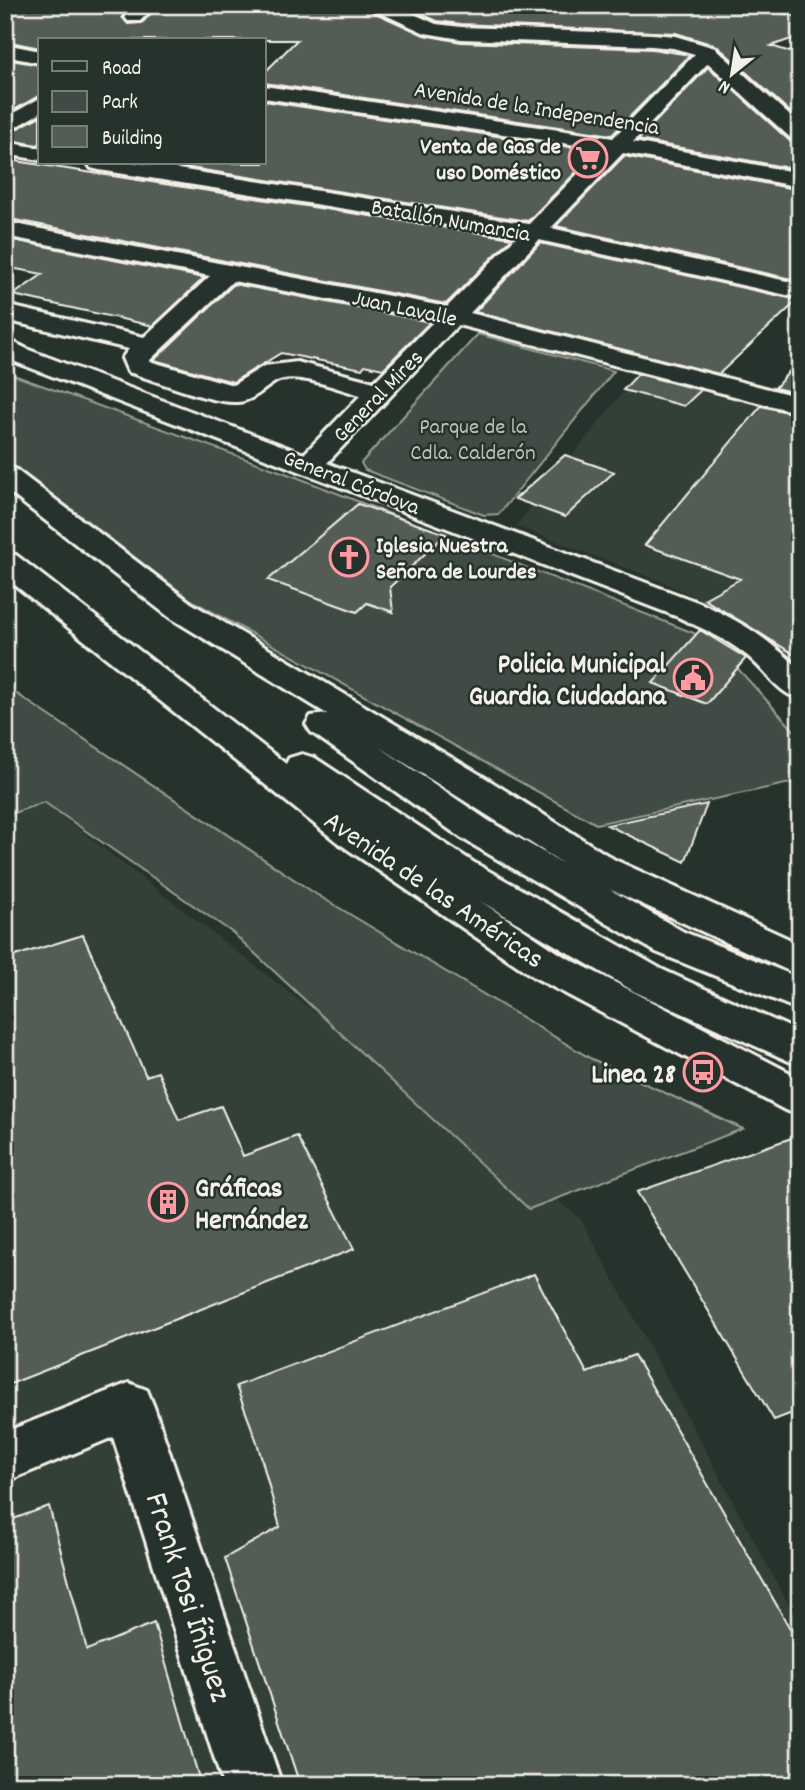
<svg xmlns="http://www.w3.org/2000/svg" width="805" height="1790" font-family="Dekko,sans-serif">
	<rect width="100%" height="100%" fill="#26332d"/>
	<filter id="ink" filterUnits="userSpaceOnUse"><feTurbulence type="fractalNoise" baseFrequency=".0143" numOctaves="2"/><feDisplacementMap in="SourceGraphic" scale="14" xChannelSelector="R" yChannelSelector="G"/><feConvolveMatrix kernelMatrix="1 2 1 2 8 2 1 2 1" color-interpolation-filters="sRGB"/></filter>
	<g filter="url(#ink)">
		<path fill="#333f39" d="M636,376l164,40v252l-41,-32 -59,-37 -37,-17 -147,-56z
			M44,802l537,417 219,407v159h-795v-973z"/>
		<path fill="#414b45" stroke="#9a9e96" stroke-width="2" d="M478,334l136,37 -115,143 -15,1 -119,-45 -4,-7z
			M5,372l291,105 398,156 14,17 23,11 69,76v44l-204,43 -405,-224 -186,-141z
			M5,686l311,208 274,164 153,71 -214,80 -296,-276 -189,-131 -39,14z"/>
		<path fill="#525c55" stroke="#f4f1e8" stroke-width="2" d="M5,5h127l-10,12 6,7 14,-1 17,-18h208l4,6 53,24 37,7 191,7 38,6 -78,80 -348,-52v-10l33,-33h-257v8l-35,-7z
			M401,5h342l57,12v19l-29,10 29,9v66l-83,-75 -41,-13 -215,-9 -24,-3z
			M5,59l35,6v30l-35,20z
			M708,67l83,75 9,2v26l-162,-30z
			M264,101l333,50 -69,70 -357,-56 2,-2h91z
			M40,116v27l-3,2 -32,-6v-4z
			M624,156l176,34v91l-244,-55z
			M5,157l13,2 -2,2 496,77 -66,66 -441,-86z
			M8,239l196,39 -51,48 -140,-31 30,-21 -38,-7v-26z
			M540,243l258,57 -79,74 -244,-62z
			M234,284l196,38 -47,47 -18,-4 -3,4 -81,-16 -48,29 -79,-22z
			M800,359v35l-25,-6z
			M638,374l63,16 -17,16 -61,-16z
			M761,406l39,9v243l-96,-59 36,-20 -95,-34z
			M565,455l49,17 -49,45 -50,-18z
			M358,504l88,30 -56,53 3,25 -26,-9 -10,9 -89,-32z
			M700,630l46,28 -39,46 -54,-21z
			M707,804l-22,58 -78,-37z
			M83,935l63,141 12,-4 21,48 42,-14 22,50 54,-20 57,113 -349,137v-427z
			M800,1135v275l-26,10 -137,-228z
			M534,1274l53,99 47,-18 166,291v139h-500l-75,-227 55,-31 -23,-85 -21,-56z
			M49,1506l38,144 67,-27 47,162h-196v-263z"/>
		<g fill="none" stroke-linecap="round" stroke-linejoin="round">
			<defs>
				<path id="minor" d="M136,5h20l-16,16h-12l-3,-4z
					M369,5h25l42,19 25,3 191,7 23,2 40,12 85,77v17l-7,-2 -85,-77 -75,79 167,31v14l-177,-34 -72,75 249,56v14l-261,-58 -69,73 330,84v16l-342,-88 -131,138 373,140c41,18 68,36 100,66v30c-23,-6 -36,-31 -55,-45 -20,-16 -44,-26 -67,-37l-673,-259v-20l24,12 275,104 57,-59c-20,-5 -66,-24 -84,-14 -13,7 -24,20 -39,21 -27,2 -82,-22 -110,-30l-6,-14 7,-9 -124,-29v-15l139,32 66,-61 -205,-40v-14l442,85 70,-71 -418,-66 -8,-2 -3,-5h52l389,61 73,-75 -338,-51v-12l349,52 82,-84 -22,-6 -21,-2 -191,-7 -36,-6 -53,-24zM233,281l202,39 -61,62 -77,-20 -33,4 -31,19 -84,-24z
					M5,44l35,7v12l-35,-7z
					M40,98v15l-35,20v-15z
					M5,142l35,6v12l-35,-6z
					M129,1383l18,7 7,17 128,378h-59l-110,-348 -108,45v-50z"/>
				<path id="major" d="M5,466l10,3 176,134 293,174 131,83 185,84v32l-191,-87 75,43 116,46v32l-144,-58 -193,-113 -152,-107 -5,-8 5,-8 16,-2 -158,-97 -164,-128zM378,746l186,118 -75,-43z
					M5,553l11,2 270,209 3,-6 13,-4 13,4 158,104 190,108 137,62v34l-165,-74 -155,-91 82,54 238,123v37l-15,-5 -251,-133 -197,-135 -332,-265z"/>
			</defs>
			<use href="#minor" stroke="#f4f1e8" stroke-width="6"/>
			<use href="#major" stroke="#f4f1e8" stroke-width="6"/>
			<use href="#minor" fill="#26332d" fill-rule="evenodd"/>
			<use href="#major" fill="#26332d" fill-rule="evenodd"/>
		</g>
	</g>
	<defs>
		<symbol id="supermarket-ring" viewBox="-11 -11 22 22"><circle r="9.5" fill="#26332d" stroke="#ff9aa2" stroke-width="1.5"/><path d="M-6-5.5h2.5l.6 2H6L4.5 2H-2.5L-4.4-4H-6ZM-1.5 3.2a1.3 1.3 0 1 0 .1 0ZM3 3.2a1.3 1.3 0 1 0 .1 0Z" fill="#ff9aa2"/></symbol>
		<symbol id="church-ring" viewBox="-11 -11 22 22"><circle r="9.5" fill="#26332d" stroke="#ff9aa2" stroke-width="1.5"/><path d="M-1.2-6h2.4v3.5h3.3v2.4h-3.3V6h-2.4V-.1h-3.3v-2.4h3.3Z" fill="#ff9aa2"/></symbol>
		<symbol id="civic-ring" viewBox="-11 -11 22 22"><circle r="9.5" fill="#26332d" stroke="#ff9aa2" stroke-width="1.5"/><path d="M-.6-6.5H3V-4.5H.6V-3L4-1V1h2V6H-6V1h2V-1L-.6-3ZM-1.2 2.5V6h2.4V2.5Z" fill="#ff9aa2"/></symbol>
		<symbol id="bus-ring" viewBox="-11 -11 22 22"><circle r="9.5" fill="#26332d" stroke="#ff9aa2" stroke-width="1.5"/><path d="M-5-6H5V4H4V6H2V4H-2V6H-4V4H-5ZM-3.5-4V0h7V-4ZM-3.5 1.2v1.5H-2V1.2ZM2 1.2v1.5H3.5V1.2Z" fill="#ff9aa2"/></symbol>
		<symbol id="building-ring" viewBox="-11 -11 22 22"><circle r="9.5" fill="#26332d" stroke="#ff9aa2" stroke-width="1.5"/><path d="M-4-6H4V6H1V3H-1V6H-4ZM-2.5-4.3h1.7v1.8h-1.7ZM.8-4.3h1.7v1.8H.8ZM-2.5-1h1.7V.8h-1.7ZM.8-1h1.7V.8H.8Z" fill="#ff9aa2"/></symbol>
	</defs>
	<g fill-rule="evenodd">
		<use href="#supermarket-ring" x="566" y="136" width="44" height="44"/>
		<use href="#church-ring" x="327" y="535" width="44" height="44"/>
		<use href="#civic-ring" x="671" y="656" width="44" height="44"/>
		<use href="#bus-ring" x="681" y="1050" width="44" height="44"/>
		<use href="#building-ring" x="146" y="1180" width="44" height="44"/>
	</g>
	<g text-anchor="middle" stroke-width="5" stroke-linejoin="round" paint-order="stroke">
		<g font-size="23" fill="#f4f1e8" stroke="#26332d">
			<text transform="translate(537 107) rotate(9)" y="8">Avenida de la Independencia</text>
			<text transform="translate(451 219) rotate(10)" y="8">Batallón Numancia</text>
			<text transform="translate(405 307) rotate(12)" y="8">Juan Lavalle</text>
			<text transform="translate(377 395) rotate(-46)" y="8">General Mires</text>
			<text transform="translate(352 481) rotate(21)" y="8">General Córdova</text>
		</g>
		<g font-size="23" font-weight="bold" fill="#f4f1e8" stroke="#26332d" text-anchor="end">
			<text x="561" y="153">Venta de Gas de<tspan x="561" dy="26">uso Doméstico</tspan></text>
			<text x="376" y="552" text-anchor="start">Iglesia Nuestra<tspan x="376" dy="26">Señora de Lourdes</tspan></text>
		</g>
		<g font-size="23" fill="#bebfb7" stroke="#26332d">
			<text x="473" y="433">Parque de la<tspan x="473" dy="26">Cdla. Calderón</tspan></text>
		</g>
		<g font-size="28" font-weight="bold" fill="#f4f1e8" stroke="#26332d" text-anchor="end">
			<text x="666" y="672">Policia Municipal<tspan x="666" dy="32">Guardia Ciudadana</tspan></text>
			<text x="676" y="1082">Linea 28</text>
			<text x="195" y="1196" text-anchor="start">Gráficas<tspan x="195" dy="32">Hernández</tspan></text>
		</g>
		<g font-size="28" fill="#f4f1e8" stroke="#26332d">
			<text transform="translate(435 888) rotate(34)" y="10">Avenida de las Américas</text>
		</g>
		<g font-size="33" fill="#f4f1e8" stroke="#26332d">
			<text transform="translate(191 1596) rotate(72)" y="12">Frank Tosi Íñiguez</text>
		</g>
	</g>
	<rect width="805" height="1790" fill="none" stroke="#26332d" stroke-width="28"/>
	<rect x="14" y="14" width="777" height="1762" fill="none" stroke="#f4f1e8" stroke-width="2.5" filter="url(#ink)"/>
	<rect x="38" y="38" width="228" height="126" fill="#26332d" stroke="#787f78" stroke-width="2"/>
	<rect x="52" y="61" width="35" height="10" fill="#26332d" stroke="#787f78" stroke-width="2"/>
	<text x="102" y="74" font-size="21" fill="#f4f1e8">Road</text>
	<rect x="52" y="91" width="35" height="21" fill="#414b45" stroke="#787f78" stroke-width="2"/>
	<text x="102" y="108" font-size="21" fill="#f4f1e8">Park</text>
	<rect x="52" y="126" width="35" height="21" fill="#525c55" stroke="#787f78" stroke-width="2"/>
	<text x="102" y="144" font-size="21" fill="#f4f1e8">Building</text>
	<g transform="translate(732 74) rotate(210)" stroke="#26332d" stroke-width="5" paint-order="stroke">
	<path d="M0-5L12 26L0 18L-12 26Z" fill="#f4f1e8"/>
	<text y="-10" font-size="19" font-weight="bold" text-anchor="middle" fill="#f4f1e8">N</text>
	</g>
</svg>
